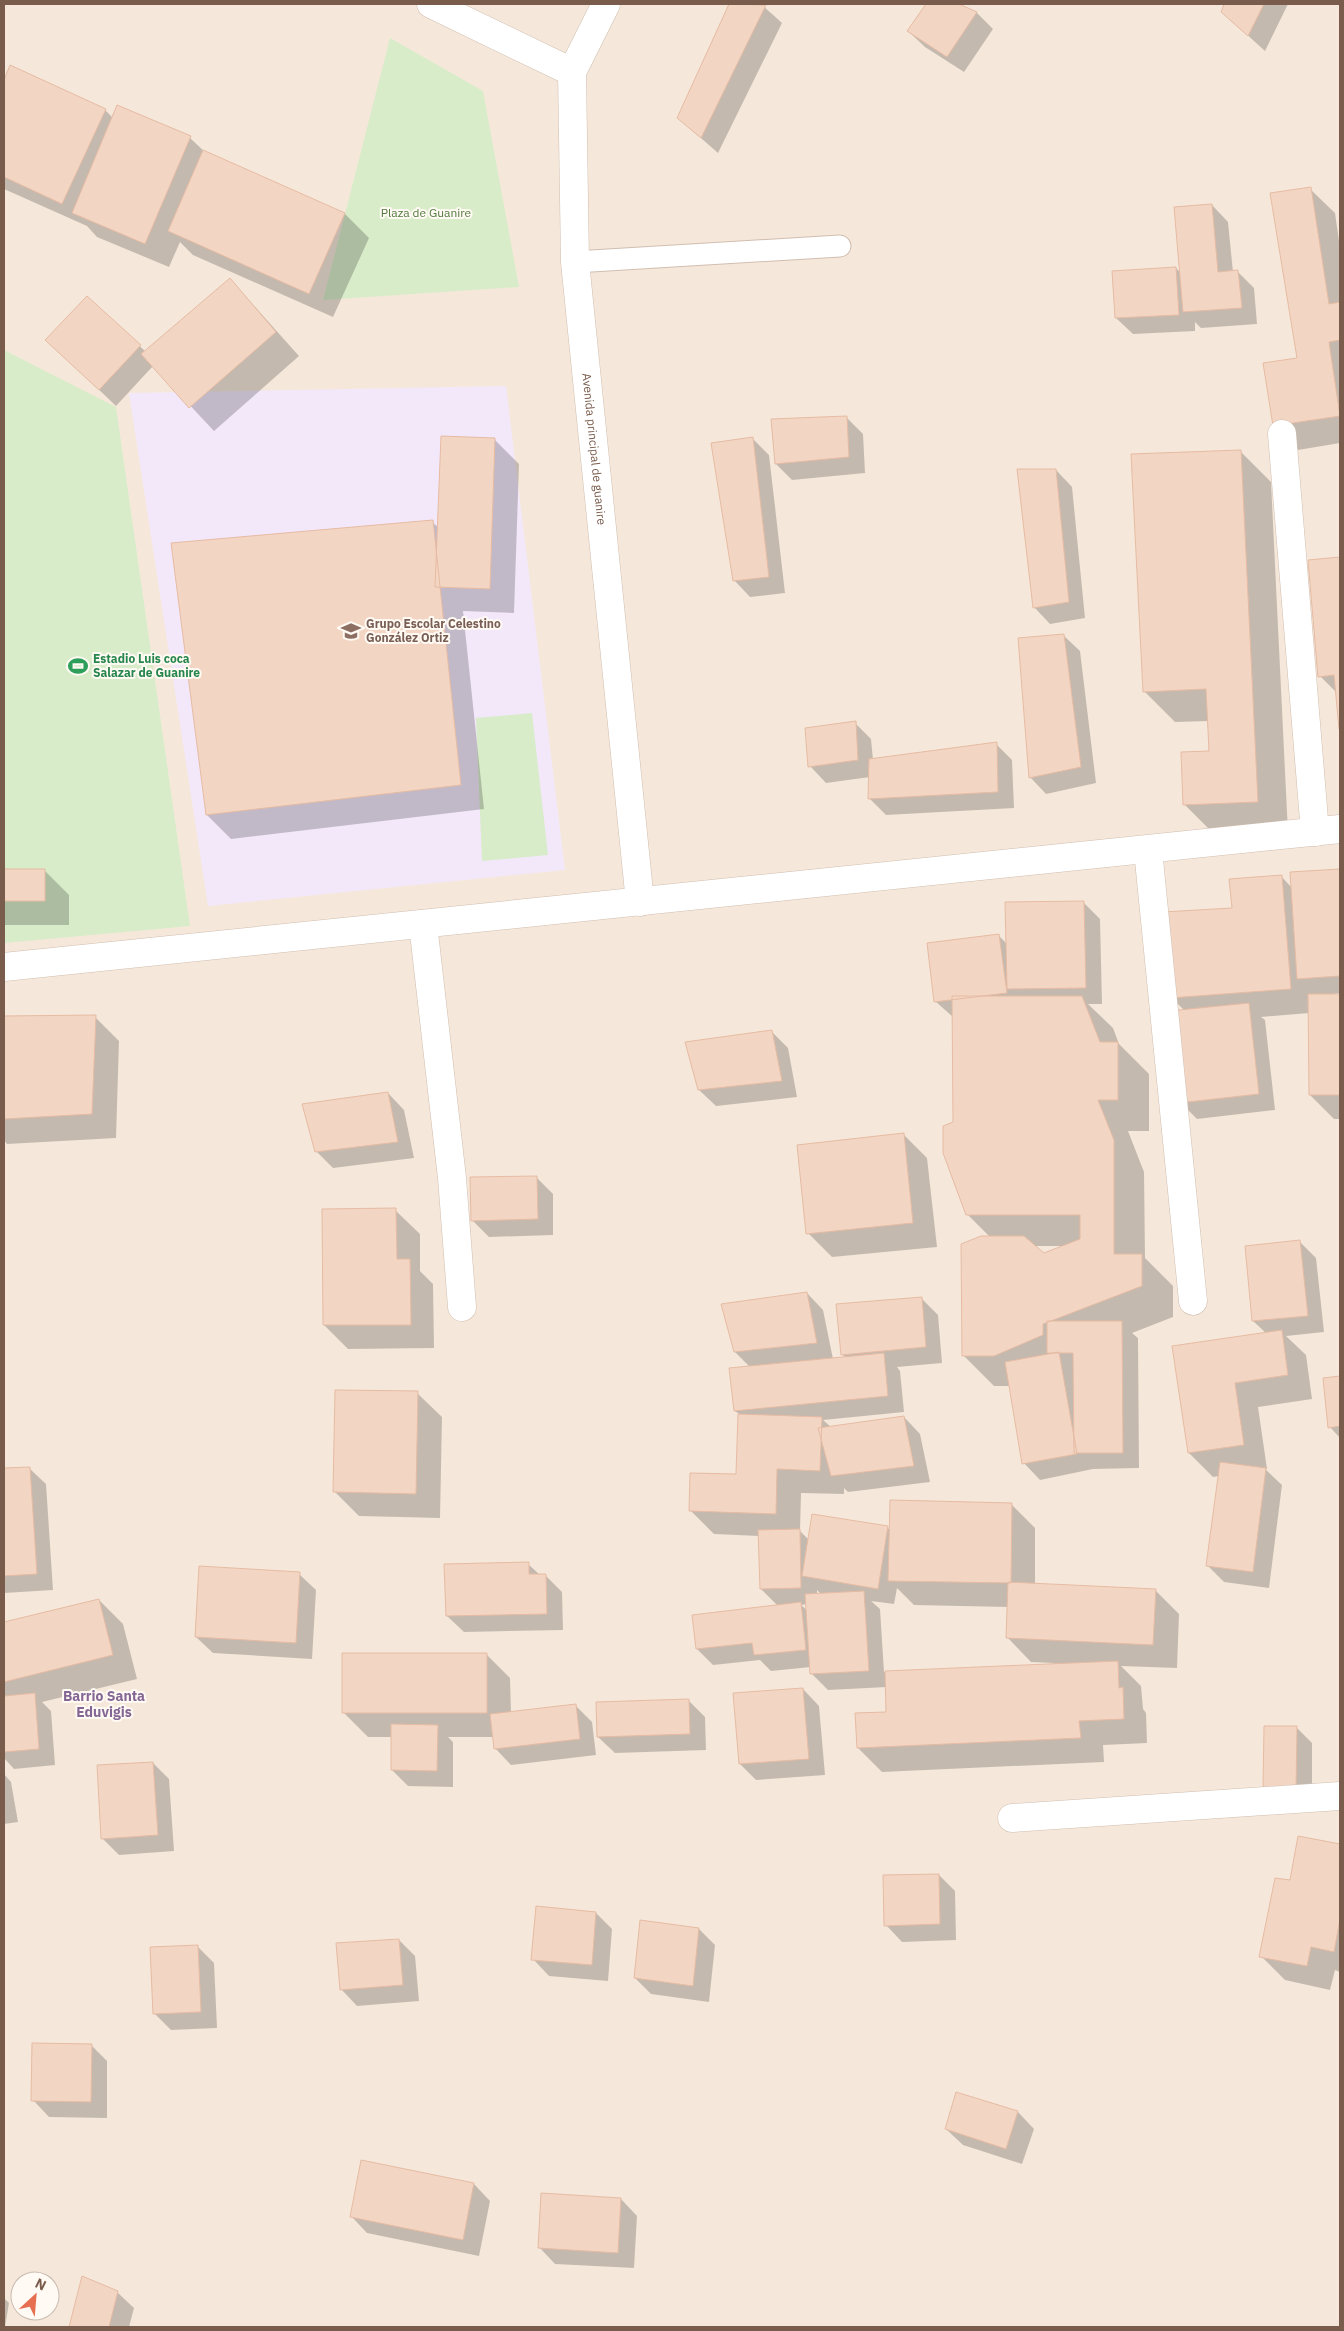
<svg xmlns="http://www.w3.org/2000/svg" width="1344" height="2331" font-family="'IBM Plex Sans',sans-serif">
	<rect width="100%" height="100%" fill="#fdf6ec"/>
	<path fill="#f5e8da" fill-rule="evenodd" d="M4,4h1336v2323h-1336zM20,2281h30v30h-30z"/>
	<path fill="#f3e8fa" d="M506,386l59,484 -357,36 -79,-513z"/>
	<path fill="#d8ecc9" d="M390,38l93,53 36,196 -196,13z
		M4,350l112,57 74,519 -186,17z
		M532,713l16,142 -66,6 -6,-143z"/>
	<path fill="#0003" fill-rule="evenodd" d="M731,4h30l21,19 -64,130 -40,-35z
		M928,4h28l21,9 16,16 -29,43 -39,-25 -17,-16z
		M1226,4h62l-23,47 -43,-39z
		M11,67l94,43 8,8 77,20 15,14 140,62 24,24 -36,79 -140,-62 -13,-13 -11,25 -72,-30 -10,-11 -83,-37v-107z
		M1310,189l25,24 5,35v195l-42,7 -24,-24 24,-67z
		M1212,205l16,17 5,50h5l16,16 3,36 -56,4 -6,-6v9l-62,3 -17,-16 60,-50 5,5z
		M230,279l69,77 -85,75 -61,-65 -37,40 -69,-66 40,-43 59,55z
		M846,417l17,17 2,39 -73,7 -16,-16z
		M752,438l17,17 16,138 -35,4 -16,-17z
		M495,440l24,24 -5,149 -51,-2 21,198 -253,30 -24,-24 -35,-271 260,-22 7,6z
		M1240,451l31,31 17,351 -72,3 -31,-31 25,-53 -1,-31 -34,1 -31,-31z
		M1056,470l16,17 13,131 -35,6 -16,-17z
		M1340,558v171l-3,-36 -17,-17 -11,-115z
		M1063,635l17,16 16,132 -50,11 -16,-17z
		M855,723l16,16 2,21 123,-16 16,16 2,48 -128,7 -17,-17 1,-21 -44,6 -16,-17z
		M4,870h40l25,25v30h-65z
		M1340,870v123l-8,1v2h8v123h-6l-24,-24 -1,-82 -48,4 4,3 10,90 -78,9 -16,-16 4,-92 -14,-14 62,-88 48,-33 11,12 -1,-15z
		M1083,902l17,17 2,85h-14l25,24 6,16 30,30v57h-21l16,41 1,86 28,28v31l-41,16 6,5 1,130 -46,1 -53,11 -16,-17 -14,-77h-16l-31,-31 27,-118 -23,-23 -13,-91 -1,-106 -18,-16 64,-65 8,8zM1033,1246h34l-23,8z
		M4,1017h91l24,24 -3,97 -109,6 -3,-4z
		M771,1031l17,17 9,49 -81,9 -17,-16z
		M388,1093l16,17 10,48 -81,10 -17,-17z
		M903,1134l24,24 10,89 -105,10 -24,-24z
		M536,1177l17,17v41l-64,2 -17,-17z
		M395,1210l25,24v37l13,13 1,64 -86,1 -24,-24z
		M1300,1242l16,16 8,74 -38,4 20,19 6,44 -54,8 9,62h-2l17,16 -13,103 -45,-6 -16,-16 11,-90 -6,1 -24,-24 77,-120 -13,-12z
		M807,1293l16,17 10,49 13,-1 -4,-4 79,-56 17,17 4,48 -45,4 3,4 4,41 -81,8 8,7 73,-10 16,17 10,48 -82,10 -4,-4v6l-43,-1 -1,38 9,9 78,-13 3,3 121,-26 24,24v57l120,5 24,24 -2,54 -56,-2 20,20 2,23 3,4 1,30 -44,2 1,17 -222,10 -24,-24 30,-35 -1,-26 -59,3 -17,-17v-6l-40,4 -11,-11 -47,5 -16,-16 81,-43 -17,-17 -2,-53 -45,-2 -24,-24 47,-34 2,-62 -4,-3 15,-44 -15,-15zM897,1588l17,17 95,2 -2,30 24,25 23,1v2l-170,7 -4,-63 -9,-8 23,3zM817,1590l5,5h-5zM807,1604l1,7 -7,-6z
		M1340,1377v61l-10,-11 -6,-48z
		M417,1393l25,24 -2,101 -81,-2 -24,-24z
		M29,1468l17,16 7,106 -49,3v-123z
		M528,1564l12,11h5l17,17 1,38 -99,2 -17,-16z
		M299,1574l17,16 -4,69 -99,-6 -17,-16z
		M99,1600l24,24 14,55 -95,23 9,9 4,54 -41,4 -10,-11v-135z
		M486,1654l24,24 1,35 64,-8 17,17 4,33 -85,10 -16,-17 -2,-11h-45l5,5v45l-45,-1 -16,-16v-33h-24l-24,-24z
		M803,1689l16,17 6,69 -69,5 -16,-16z
		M689,1701l16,16 1,33 -91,3 -17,-16z
		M1296,1727l16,16v64h-31z
		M153,1763l16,16 5,72 -55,4 -17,-17z
		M4,1774l7,8 7,40 -14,2z
		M1299,1838l41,7v127l-5,-2 -5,20 -45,-10 -24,-24 30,-74z
		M939,1875l16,16 1,49 -54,2 -16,-17z
		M596,1913l16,16 -4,52 -59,-5 -16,-17z
		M699,1929l16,16 -6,57 -58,-8 -16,-16z
		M399,1940l16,16 4,45 -62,5 -16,-17z
		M198,1947l16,16 3,65 -46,2 -17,-17z
		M91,2045l16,16v57l-58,-1 -16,-17z
		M957,2093l61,19 16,17 -12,35 -59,-19 -17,-16z
		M474,2184l16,17 -11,55 -112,-23 -16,-17z
		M621,2199l16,17 -3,52 -79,-4 -16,-17z
		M83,2277l34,15 17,16 -5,19h-59z
		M4,2298l5,5 -4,24h-1z"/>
	<path fill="#f3d5c3" stroke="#e6bba3" d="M729,4l37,1 -65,133 -24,-20z
		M926,4h33l18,8 -30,45 -40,-26z
		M1224,4h40l-16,32 -27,-24z
		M10,65l96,44 -44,95 -58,-27v-97z
		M117,105l74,31 -46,108 -73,-31z
		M203,150l142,63 -36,81 -141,-63z
		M1311,187l18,117 11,-2v38l-11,2 11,74 -67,10 -10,-63 34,-5 -27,-165z
		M1212,204l6,68 20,-2 4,38 -59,4 -9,-105z
		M1176,267l3,48 -64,3 -3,-47z
		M230,278l46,54 -87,76 -48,-54z
		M87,296l54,49 -42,45 -54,-50z
		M847,416l2,41 -74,7 -4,-45z
		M441,436l54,2 -5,151 -55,-2z
		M753,437l16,140 -36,4 -22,-138z
		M1241,450l17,352 -75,3 -2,-53 28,-1 -3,-62 -63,3 -12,-238z
		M1017,469h39l13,133 -36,6z
		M433,520l28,265 -255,30 -35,-272z
		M1340,557v172h-1l-5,-54 -16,2 -10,-117z
		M1064,634l17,133 -52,11 -11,-140z
		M856,721l2,39 -50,7 -3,-39z
		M997,742l1,50 -130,7 1,-40z
		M4,869h41v32h-41z
		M1340,869v107l-43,3 -7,-107z
		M1282,875l9,114 -121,9 -7,-86 69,-4 -3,-29z
		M1084,901l2,87 -79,1 -2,-87z
		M999,934l8,59 -73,9 -7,-59z
		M1308,994h32v101h-31z
		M952,996h130l18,46h18v58h-20l16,40v114h28v32l-99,38v11l-49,21h-32l-1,-112 20,-8h43l20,17 36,-14v-24h-114l-23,-62v-27l10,-4z
		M1249,1003l10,91 -80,9 -10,-92z
		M96,1015l-4,99 -88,5v-103z
		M772,1030l10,51 -84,9 -13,-48z
		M388,1092l10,50 -83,10 -13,-48z
		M904,1133l9,90 -107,11 -9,-89z
		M537,1176l1,43 -67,2 -1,-44z
		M396,1208l1,51h13l1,66h-88l-1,-116z
		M1300,1240l8,76 -56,5 -7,-75z
		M807,1292l10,51 -83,9 -13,-48z
		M922,1297l4,50 -85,8 -5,-51z
		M1047,1321h75l1,132h-49l-1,-100h-26z
		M1282,1330l6,45 -53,8 9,62 -56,8 -16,-107z
		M1059,1352l18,102 -55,10 -17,-102z
		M884,1353l4,43 -154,15 -5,-43z
		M1340,1376v50l-12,2 -5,-50z
		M335,1390l83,1 -2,103 -83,-2z
		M738,1414l84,3 -2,54 -43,-2 -1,45 -87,-3 1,-38 46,1z
		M904,1416l10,50 -83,10 -13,-48z
		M1220,1462l46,6 -13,104 -47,-6z
		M30,1467l7,107 -33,2v-108z
		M890,1500l122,3 -1,80 -123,-2z
		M812,1514l76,12 -10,63 -76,-13z
		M800,1529l1,59 -41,1 -2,-59z
		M529,1562v12h17l1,40 -101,2 -2,-52z
		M199,1566l101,6 -4,71 -101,-6z
		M1008,1582l148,7 -3,56 -147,-7z
		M864,1591l5,80 -59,3 -5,-80z
		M99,1599l14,56 -109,27v-60z
		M801,1602l5,48 -52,5 -2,-12 -56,6 -4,-34z
		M342,1653h145v60h-145z
		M1118,1661l1,27 4,-1 1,32 -45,2 2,17 -224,10 -2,-35 31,-1 -1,-41z
		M803,1688l6,71 -70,5 -6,-71z
		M35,1693l4,56 -35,3v-56z
		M689,1699l1,35 -93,3 -1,-35z
		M576,1704l4,35 -86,10 -4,-35z
		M391,1724l47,1 -1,46 -46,-1z
		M1264,1726h33l-1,65h-33z
		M153,1762l5,73 -57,4 -4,-74z
		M1298,1836l42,8v75l-6,33 -23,-5 -4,19 -48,-9 16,-79 15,2z
		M939,1874l1,50 -56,2 -1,-51z
		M536,1906l60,6 -4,53 -61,-5z
		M640,1920l59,8 -6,58 -59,-8z
		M399,1939l4,46 -63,5 -4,-47z
		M198,1945l3,67 -48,2 -3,-67z
		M32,2043l60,1 -1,58 -60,-1z
		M956,2092l62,19 -12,38 -61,-20z
		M361,2160l113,23 -11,57 -113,-23z
		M541,2193l80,5 -3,55 -80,-5z
		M82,2276l36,15 -9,36h-40z"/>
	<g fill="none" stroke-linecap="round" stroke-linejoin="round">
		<defs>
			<path id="service" d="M575,262l265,-16"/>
			<g id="minor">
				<path d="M431,4l141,68"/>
				<path id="s1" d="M606,4l-34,68 3,190 65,640"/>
				<path d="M1282,434l33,398"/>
				<path d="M1148,850l45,451"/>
				<path d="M423,924l29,254 10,129"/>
				<path d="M4,967l1336,-138"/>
				<path d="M1012,1818l328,-22"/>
			</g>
		</defs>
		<use href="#service" stroke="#d1beb0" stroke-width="23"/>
		<use href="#minor" stroke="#d1beb0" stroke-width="29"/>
		<use href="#service" stroke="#fff" stroke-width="21"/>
		<use href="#minor" stroke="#fff" stroke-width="28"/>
	</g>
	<defs>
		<symbol id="school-bare" viewBox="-9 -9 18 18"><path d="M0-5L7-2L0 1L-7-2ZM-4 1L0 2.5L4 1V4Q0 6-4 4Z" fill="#8d6e63" stroke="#fffaf3" stroke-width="2.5" paint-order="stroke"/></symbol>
		<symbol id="stadium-bare" viewBox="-9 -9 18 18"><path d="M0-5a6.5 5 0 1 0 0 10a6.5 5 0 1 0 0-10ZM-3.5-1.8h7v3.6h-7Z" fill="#2e9e5b" stroke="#fffaf3" stroke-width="2.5" paint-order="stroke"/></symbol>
	</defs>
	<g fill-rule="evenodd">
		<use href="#school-bare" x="337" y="617" width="28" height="28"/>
		<use href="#stadium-bare" x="64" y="652" width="28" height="28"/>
	</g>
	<g text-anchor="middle" stroke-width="4" stroke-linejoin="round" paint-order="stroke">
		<g font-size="12" fill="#537a41" stroke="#fffaf3">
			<text x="426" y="217">Plaza de Guanire</text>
		</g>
		<g font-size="12" fill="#7a5c4d" stroke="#fffaf3">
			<text dy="4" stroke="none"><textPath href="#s1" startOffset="454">Avenida principal de guanire</textPath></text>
		</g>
		<g font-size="12" font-weight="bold" fill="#785e54" stroke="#fffaf3" text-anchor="start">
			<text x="366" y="628">Grupo Escolar Celestino<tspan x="366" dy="14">González Ortiz</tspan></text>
		</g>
		<g font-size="12" font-weight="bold" fill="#27864d" stroke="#fffaf3" text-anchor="start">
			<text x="93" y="663">Estadio Luis coca<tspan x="93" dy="14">Salazar de Guanire</tspan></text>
		</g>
		<g font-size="14" font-weight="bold" fill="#846695" stroke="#fffaf3">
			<text x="104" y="1701">Barrio Santa<tspan x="104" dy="16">Eduvigis</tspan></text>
		</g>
	</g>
	<rect width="1344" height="2331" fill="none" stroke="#7a5c4d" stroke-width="10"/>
	<g transform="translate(35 2296) rotate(26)"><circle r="24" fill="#fffaf3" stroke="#cabbb1"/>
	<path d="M0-4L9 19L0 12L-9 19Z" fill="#e76f51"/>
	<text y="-8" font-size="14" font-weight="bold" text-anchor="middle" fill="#7a5c4d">N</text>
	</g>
</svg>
